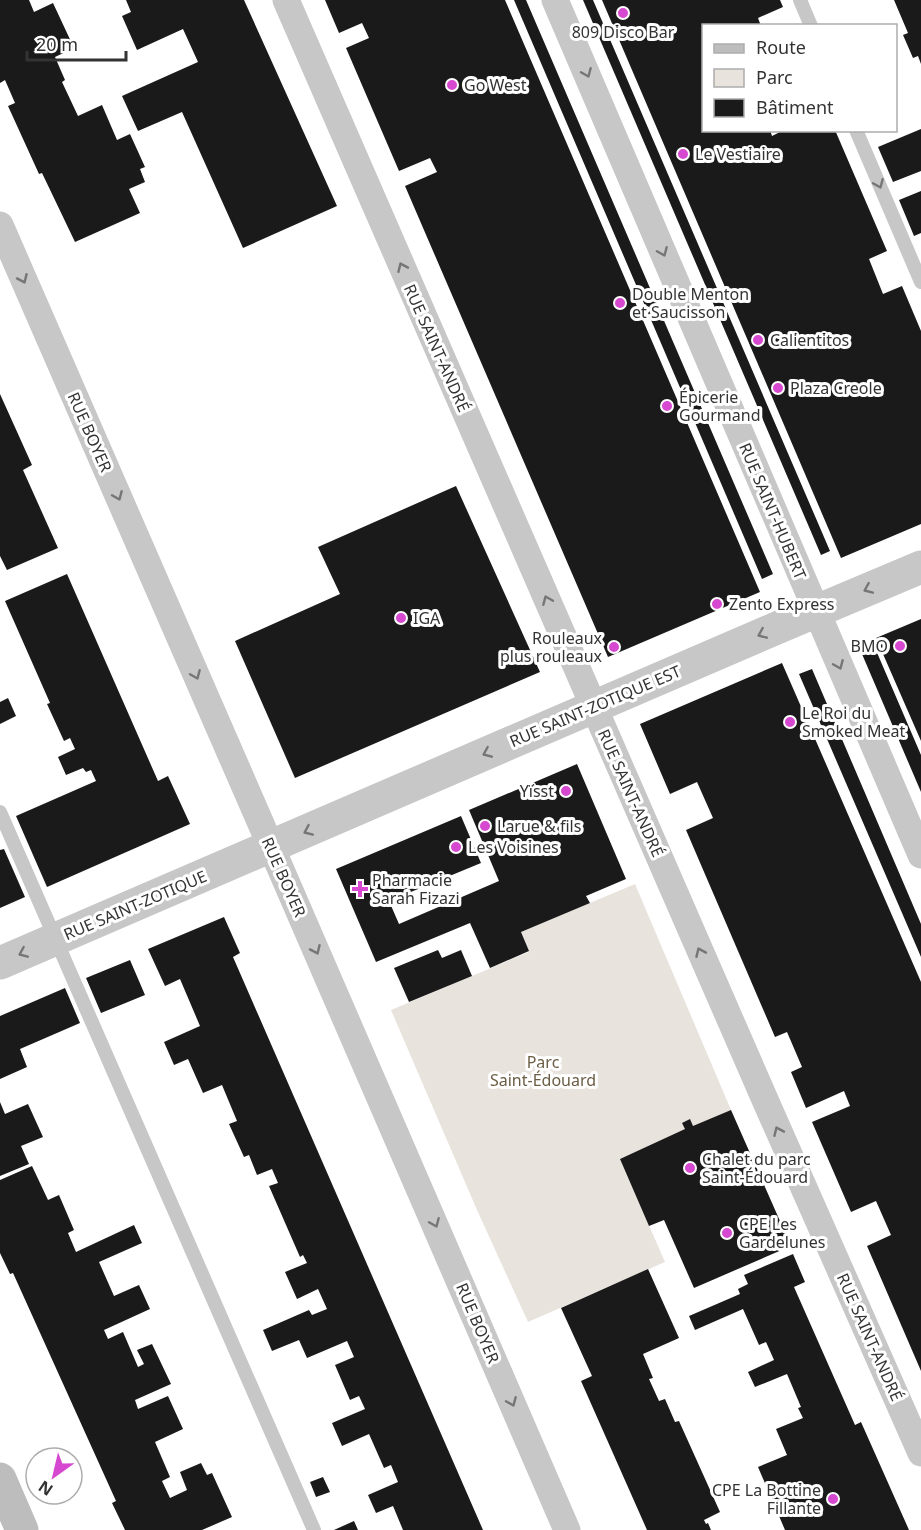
<svg xmlns="http://www.w3.org/2000/svg" width="921" height="1530" font-family="'Noto Sans',sans-serif">
	<rect width="100%" height="100%" fill="#fff"/>
	<path fill="#e9e3dd" d="M635,884l96,226 -111,49 45,103 -137,60 -51,-112 -86,-200 138,-58 -8,-20z"/>
	<path fill="#1a1a1a" d="M0,0h29l5,12 19,-9 21,45 -19,9 10,23 -3,2 16,34 24,-11 15,35 13,-6 15,33 -5,2 5,13 -16,7 11,24 -65,29 -33,-69 -3,1 -31,-68 7,-3 -10,-23 -5,3z
		M126,0h118l93,206 -94,42 -61,-136 -44,19 -16,-35 76,-34 -15,-33 -46,21 -15,-34 9,-4z
		M325,0h180l255,592 -152,65 -203,-471 32,-14 -7,-14 -31,13 -53,-123 23,-10 -7,-15 -23,10z
		M514,0h12l247,574 -11,5z
		M583,0h10l237,551 -9,4z
		M602,0h178l3,7 -25,11 3,8h-57v104h66l2,6 12,-6h51l52,121 -18,8 14,35 19,-8 19,45v193l-80,34z
		M894,0h27v64l-3,-8 -5,2 -10,-23 5,-2z
		M921,129v42l-28,11 -15,-35z
		M921,191v42l-7,3 -15,-36z
		M0,394l32,71 -9,5 35,78 -51,22 -7,-14z
		M456,486l84,186 -245,106 -60,-137 105,-47 -22,-47z
		M67,574l91,207 10,-5 22,48 -143,63 -31,-71 80,-35 -5,-11 -5,2 -3,-4 -17,7 -8,-18 17,-8 -5,-11 -6,3 -17,-37 3,-1 -45,-102z
		M921,619v122l-45,-103z
		M872,641l49,114v37l-62,-145z
		M782,663l139,319v389l-54,-125 24,-11 -15,-34 -25,11 -39,-90 38,-16 -6,-15 -38,17 -15,-36 11,-5 -15,-35 -12,5 -89,-207 27,-12 -16,-36 -27,12 -30,-70z
		M812,669l109,255v33l-122,-283z
		M8,698l8,18 -16,8v-22z
		M577,764l49,115 -40,17 4,7 -69,29 8,19 -39,17 -20,-45 -94,39 -40,-93 125,-53 20,47 -92,38 10,23 100,-43 -30,-71z
		M4,849l21,48 -25,11v-58z
		M224,917l16,36 -7,4 250,573h-80l-10,-24 -17,7 -8,-18 30,-13 -7,-17 -7,3 -15,-34 -27,12 -10,-23 33,-14 -6,-13 -9,4 -15,-35 19,-8 -7,-16 -40,17 -8,-18 -27,11 -9,-21 46,-20 3,5 15,-6 -9,-20 -21,10 -12,-27 22,-9 -4,-8 -3,2 -31,-71 9,-3 -6,-14 -15,6 -8,-20 -5,2 -15,-33 8,-3 -15,-36 -19,8 -15,-34 -14,6 -10,-23 36,-16 -20,-47 -15,7 -17,-37z
		M438,950l4,8 19,-8 11,26 -63,26 -15,-34z
		M130,960l15,35 -44,18 -15,-35z
		M65,988l15,35 -60,26 7,18 -27,12v-63z
		M0,1102l5,12 23,-10 15,33 -22,9 8,18 -29,12z
		M731,1110l60,136 -97,42 -30,-68 -15,6 -29,-67 65,-30 -3,-6 8,-4 3,7z
		M32,1166l16,34 11,-5 15,35 -6,3 8,19 58,-27 8,18 -43,19 15,34 25,-11 11,24 -46,21 4,9 15,-7 15,35 6,-3 -7,-14 15,-6 19,40 -36,16 3,9 30,-13 15,33 -28,13 15,35 -8,4 8,17 17,-8 -7,-18 21,-9 6,12 5,-2 20,44 -30,13h-77l-13,-27 4,-2 -103,-228 -3,1 -10,-21v-73z
		M793,1254l12,28 -11,5 61,138 6,-3 48,108h-124l-27,-63 29,-12 -11,-26 27,-11 -5,-10 3,-1 -14,-33 -32,13 -7,-15 26,-12 -8,-18 -7,3 -16,-36 -48,21 -6,-14 51,-22 -2,-5 10,-5 -4,-9z
		M648,1269l31,69 -36,16 10,24 -4,1 10,22 6,-2 10,23 4,-1 41,91 -16,8 2,4 2,-1 3,7h-64l-66,-149 11,-5 -31,-68z
		M323,1477l7,15 -14,5 -6,-15z
		M354,1521l4,9h-24z"/>
	<g fill="none" stroke-linecap="round" stroke-linejoin="round">
		<path stroke="#c7c7c7" stroke-width="14" d="M800,0l11,26
			M856,130l65,152
			M0,812l314,718"/>
		<path stroke="#c7c7c7" stroke-width="27" d="M286,0l480,1102 155,351
			M555,0l366,855
			M0,225c190,435 379,869 567,1305"/>
		<path stroke="#c7c7c7" stroke-width="33" d="M0,963l786,-339 135,-57"/>
		<path stroke="#bdbdbd" stroke-width="33" d="M0,1479l22,51"/>
	</g>
	<defs><path id="oneway-chevron" d="M-2-3.5L2.5 0L-2 3.5" fill="none" stroke-width="1.6" stroke-linecap="round" stroke-linejoin="round" transform="scale(1.5)"/></defs>
	<g stroke="#767676">
		<use href="#oneway-chevron" transform="translate(587 73) rotate(67)"/>
		<use href="#oneway-chevron" transform="translate(879 184) rotate(67)"/>
		<use href="#oneway-chevron" transform="translate(663 252) rotate(67)"/>
		<use href="#oneway-chevron" transform="translate(402 267) rotate(-114)"/>
		<use href="#oneway-chevron" transform="translate(23 279) rotate(66)"/>
		<use href="#oneway-chevron" transform="translate(118 496) rotate(67)"/>
		<use href="#oneway-chevron" transform="translate(868 589) rotate(157)"/>
		<use href="#oneway-chevron" transform="translate(547 600) rotate(-113)"/>
		<use href="#oneway-chevron" transform="translate(762 634) rotate(157)"/>
		<use href="#oneway-chevron" transform="translate(839 665) rotate(67)"/>
		<use href="#oneway-chevron" transform="translate(196 675) rotate(67)"/>
		<use href="#oneway-chevron" transform="translate(487 753) rotate(157)"/>
		<use href="#oneway-chevron" transform="translate(308 831) rotate(156)"/>
		<use href="#oneway-chevron" transform="translate(316 950) rotate(66)"/>
		<use href="#oneway-chevron" transform="translate(700 952) rotate(-114)"/>
		<use href="#oneway-chevron" transform="translate(23 953) rotate(157)"/>
		<use href="#oneway-chevron" transform="translate(778 1131) rotate(-114)"/>
		<use href="#oneway-chevron" transform="translate(435 1223) rotate(67)"/>
		<use href="#oneway-chevron" transform="translate(512 1402) rotate(67)"/>
	</g>
	<g fill="#d648d0" stroke="#fff" stroke-width="2">
		<circle cx="623" cy="13" r="6"/>
		<circle cx="452" cy="85" r="6"/>
		<circle cx="683" cy="154" r="6"/>
		<circle cx="620" cy="303" r="6"/>
		<circle cx="758" cy="340" r="6"/>
		<circle cx="778" cy="388" r="6"/>
		<circle cx="667" cy="406" r="6"/>
		<circle cx="717" cy="604" r="6"/>
		<circle cx="401" cy="618" r="6"/>
		<circle cx="900" cy="646" r="6"/>
		<circle cx="614" cy="647" r="6"/>
		<circle cx="790" cy="722" r="6"/>
		<circle cx="566" cy="791" r="6"/>
		<circle cx="485" cy="826" r="6"/>
		<circle cx="456" cy="847" r="6"/>
		<path d="M357 880h6v6h6v6h-6v6h-6v-6h-6v-6h6z"/>
		<circle cx="690" cy="1168" r="6"/>
		<circle cx="727" cy="1233" r="6"/>
		<circle cx="833" cy="1499" r="6"/>
	</g>
	<g text-anchor="middle" stroke-width="6" stroke-linejoin="round" paint-order="stroke">
		<g font-size="16" fill="#333" stroke="#fff" text-anchor="start">
			<text x="623" y="38" text-anchor="middle">809 Disco Bar</text>
			<text x="464" y="91">Go West</text>
			<text x="695" y="160">Le Vestiaire</text>
			<text x="632" y="300">Double Menton<tspan x="632" dy="18">et Saucisson</tspan></text>
			<text x="770" y="346">Calientitos</text>
			<text x="790" y="394">Plaza Creole</text>
			<text x="679" y="403">Épicerie<tspan x="679" dy="18">Gourmand</tspan></text>
			<text x="729" y="610">Zento Express</text>
			<text x="413" y="624">IGA</text>
			<text x="602" y="644" text-anchor="end">Rouleaux<tspan x="602" dy="18">plus rouleaux</tspan></text>
			<text x="888" y="652" text-anchor="end">BMO</text>
			<text x="802" y="719">Le Roi du<tspan x="802" dy="18">Smoked Meat</tspan></text>
			<text x="554" y="797" text-anchor="end">Yïsst</text>
			<text x="497" y="832">Larue &amp; fils</text>
			<text x="468" y="853">Les Voisines</text>
			<text x="372" y="886">Pharmacie<tspan x="372" dy="18">Sarah Fizazi</tspan></text>
			<text x="702" y="1165">Chalet du parc<tspan x="702" dy="18">Saint-Édouard</tspan></text>
			<text x="739" y="1230">CPE Les<tspan x="739" dy="18">Gardelunes</tspan></text>
			<text x="821" y="1496" text-anchor="end">CPE La Bottine<tspan x="821" dy="18">Fillante</tspan></text>
		</g>
		<g font-size="16" fill="#333" stroke="#fff">
			<text transform="translate(437 348) rotate(66)" y="6">RUE SAINT-ANDRÉ</text>
			<text transform="translate(90 432) rotate(66)" y="6">RUE BOYER</text>
			<text transform="translate(773 511) rotate(67)" y="6">RUE SAINT-HUBERT</text>
			<text transform="translate(595 706) rotate(-23)" y="6">RUE SAINT-ZOTIQUE EST</text>
			<text transform="translate(631 793) rotate(66)" y="6">RUE SAINT-ANDRÉ</text>
			<text transform="translate(284 877) rotate(66)" y="6">RUE BOYER</text>
			<text transform="translate(135 905) rotate(-23)" y="6">RUE SAINT-ZOTIQUE</text>
			<text transform="translate(478 1323) rotate(67)" y="6">RUE BOYER</text>
			<text transform="translate(870 1337) rotate(66)" y="6">RUE SAINT-ANDRÉ</text>
		</g>
		<g font-size="16" fill="#6b5d43" stroke="#fff">
			<text x="543" y="1068">Parc<tspan x="543" dy="18">Saint-Édouard</tspan></text>
		</g>
	</g>
	<rect x="702" y="24" width="195" height="108" fill="#ffffff" stroke="#adadad" stroke-width="1.5"/>
	<rect x="714" y="44" width="30" height="9" fill="#bdbdbd" stroke="#adadad" stroke-width="1.5"/>
	<text x="756" y="54" font-size="18" fill="#333333">Route</text>
	<rect x="714" y="69" width="30" height="18" fill="#e9e3dd" stroke="#adadad" stroke-width="1.5"/>
	<text x="756" y="84" font-size="18" fill="#333333">Parc</text>
	<rect x="714" y="99" width="30" height="18" fill="#1a1a1a" stroke="#adadad" stroke-width="1.5"/>
	<text x="756" y="114" font-size="18" fill="#333333">Bâtiment</text>
	<g transform="translate(54 1476) rotate(214)"><circle r="28" fill="#ffffff" stroke="#adadad" stroke-width="1.5"/>
	<path d="M0-4.5L10 22L0 15L-10 22Z" fill="#d648d0"/>
	<text y="-9" font-size="16" font-weight="bold" text-anchor="middle" fill="#333333">N</text>
	</g>
	<path d="M27 51v9h99v-9" fill="none" stroke="#333333" stroke-width="3"/>
	<text x="36" y="51" font-size="18" fill="#333333" stroke="#ffffff" stroke-width="4.5" paint-order="stroke">20 m</text>
</svg>
